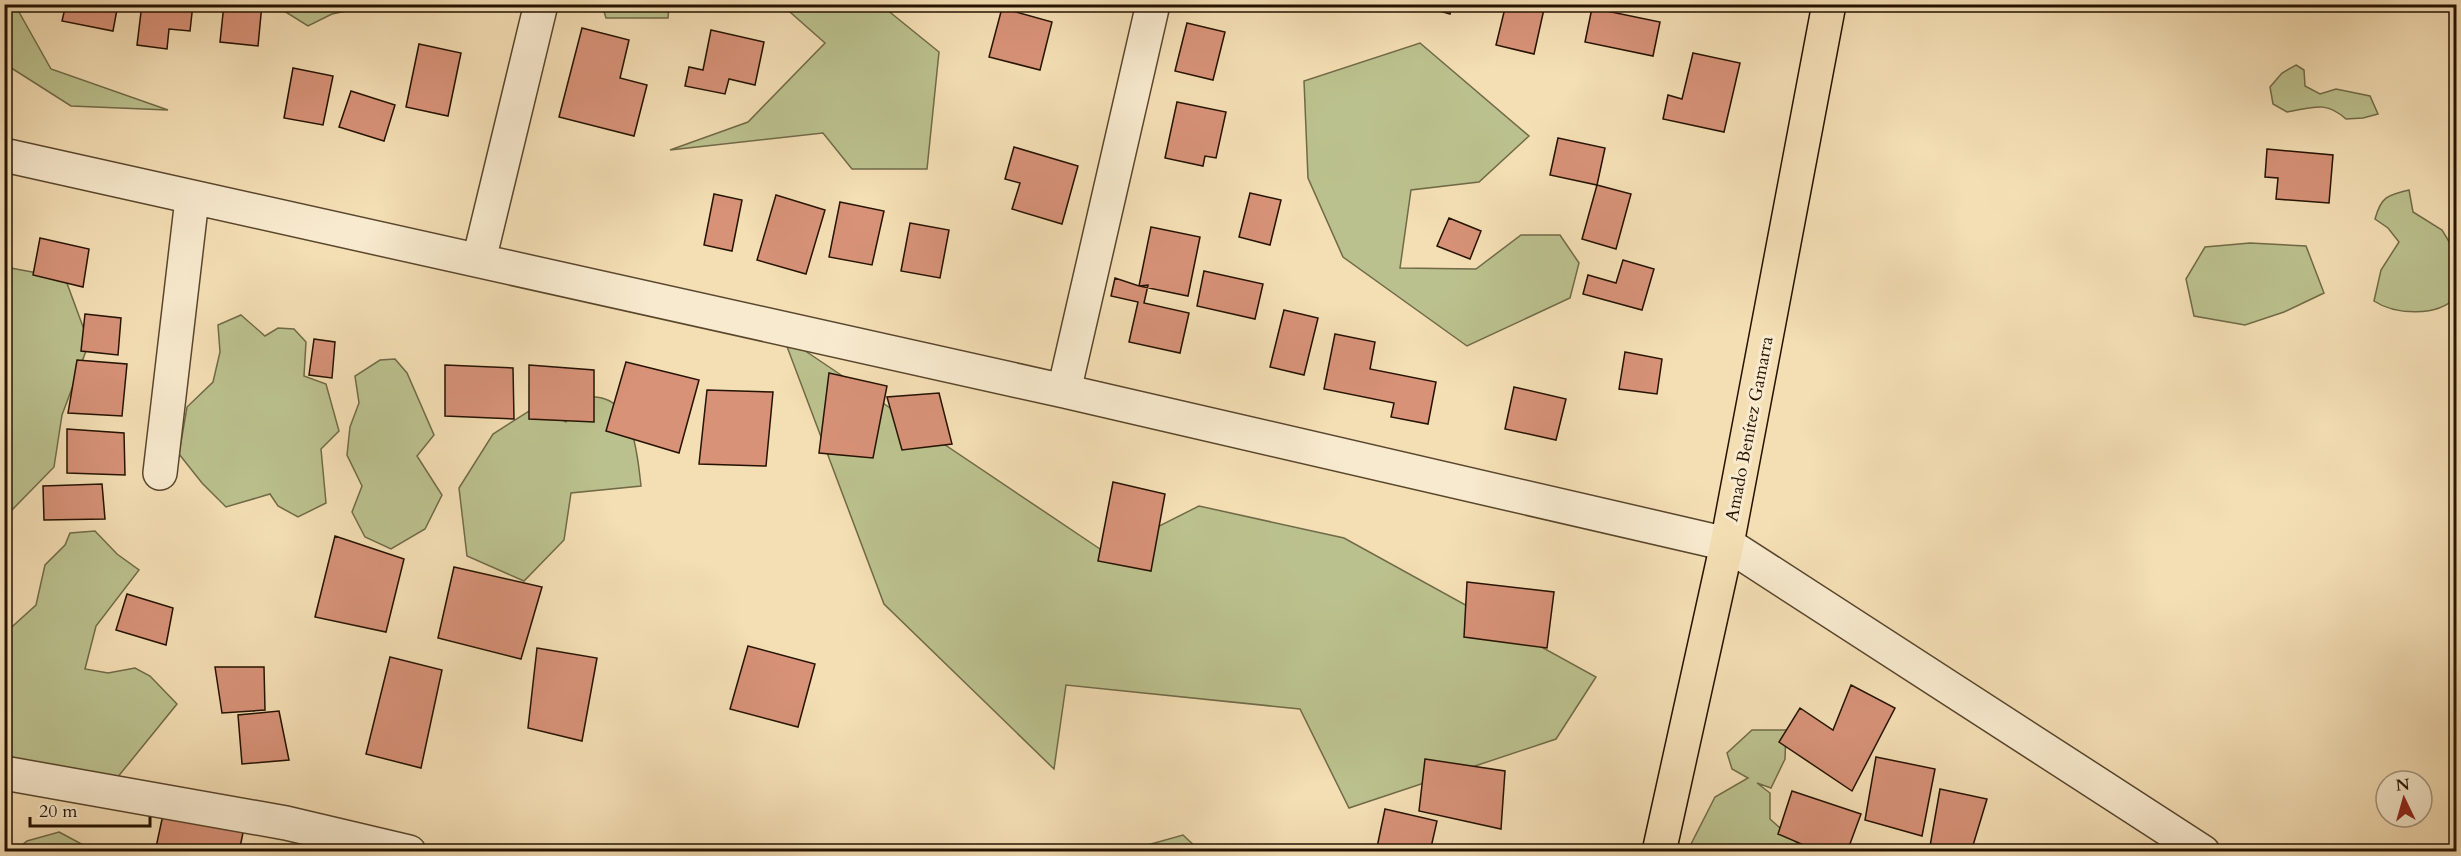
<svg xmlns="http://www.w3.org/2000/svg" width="2461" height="856" font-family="Cardo,serif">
	<rect width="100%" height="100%" fill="#f4deb4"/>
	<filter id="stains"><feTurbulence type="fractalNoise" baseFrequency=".00333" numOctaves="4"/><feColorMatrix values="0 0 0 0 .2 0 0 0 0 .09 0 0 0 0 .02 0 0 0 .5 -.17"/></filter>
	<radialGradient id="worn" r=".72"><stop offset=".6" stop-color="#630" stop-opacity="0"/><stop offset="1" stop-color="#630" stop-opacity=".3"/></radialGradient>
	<path fill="#bbc18e" stroke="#706a47" stroke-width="1.5" d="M4,5h11l36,64 117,41 -97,-4 -66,-42z
		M266,5v-1l108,1 -42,9 -24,12 -27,-17z
		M602,5h67l-1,13h-62z
		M782,5h99l58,47 -12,117h-75l-29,-36 -153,17 78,-28 77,-79z
		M1420,43l109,93 -50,46 -68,8 -11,78 76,1 45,-34h39l19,28 -9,35 -103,48 -124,-89 -35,-79 -4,-97z
		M2296,65l8,5 1,16 15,8 16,-5 34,7 8,18 -15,4 -17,1c-21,-19 -34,-11 -59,-7l-14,-8 -3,-17 12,-14z
		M2409,190l4,22 29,18 14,23v44c-18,20 -61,18 -82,4l7,-31 18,-28 -11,-14 -13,-9c6,-22 12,-24 34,-29z
		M2250,243l56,3 18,47 -40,19 -39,13 -51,-9 -8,-37 19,-32z
		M5,267l60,11 24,65 -27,72 -8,52 -43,44h-6z
		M241,315l24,21 13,-8 16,1 12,13 -2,34 22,8 13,47 -18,18 5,54 -28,14 -20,-11 -8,-12 -44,13 -24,-24 -23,-29 8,-47 26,-25 7,-30 -2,-27z
		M783,336l323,217 93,-47 145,32 252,139 -40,62 -207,69 -49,-99 -234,-24 -12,84 -170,-165z
		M395,359l12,14 27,62 -17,21 25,39 -17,34 -34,20 -26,-12 -13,-25 10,-26 -15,-31 3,-28 9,-24 -4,-27 25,-16z
		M577,396c9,1 20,0 28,3 30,10 33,62 36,87l-70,7 -7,47 -40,41 -57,-25 -8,-68 34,-54 44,-28 29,16z
		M95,531l22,23 22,16 -43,56 -11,43 23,4 27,-5 15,8 27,28 -69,85 -100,-27 -4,-11v-117l32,-29 9,-40 20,-20 5,-12z
		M1752,730h34l-1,29 -14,29 -14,-5 13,10v26l36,32 -119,1 28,-55 33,-19 -16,-9 -5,-16z
		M59,832l28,15 18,1 5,3h-95l12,-10z
		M1183,835l17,16h-74z"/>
	<path fill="#d79278" stroke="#251300" stroke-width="1.5" d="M66,4h52l-5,27 -51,-10z
		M142,4h51l-3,27 -21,-2 -2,20 -30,-4z
		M224,4h38l-4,42 -38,-4z
		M1417,4h35l-2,10z
		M1506,4h17l21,5 -10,45 -38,-9z
		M1002,8l50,14 -12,48 -51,-13z
		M1592,8l68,14 -7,34 -68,-14z
		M1187,23l38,9 -12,48 -38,-9z
		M582,28l47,12 -9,38 27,7 -13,51 -75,-19z
		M711,30l53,12 -9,43 -26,-6 -4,15 -40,-8 4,-19 14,3z
		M419,44l42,9 -13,63 -42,-9z
		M1693,53l47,10 -16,69 -61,-13 5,-24 14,4z
		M293,68l40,8 -10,49 -39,-7z
		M351,91l44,14 -11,36 -45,-14z
		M1177,102l49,10 -10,46 -11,-2 -2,10 -38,-8z
		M1558,138l47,10 -8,37 -47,-10z
		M1014,147l64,19 -16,58 -50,-15 8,-26 -15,-4z
		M2267,149l66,6 -4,48 -53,-4 2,-21 -13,-1z
		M1597,185l34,9 -15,55 -34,-10z
		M1250,193l31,7 -11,45 -31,-8z
		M714,194l28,6 -10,51 -28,-6z
		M776,195l49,15 -19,64 -49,-14z
		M840,202l44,9 -12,54 -43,-8z
		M1449,218l32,13 -11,28 -33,-13z
		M910,223l39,7 -9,48 -39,-7z
		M1151,227l49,10 -12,59 -49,-10z
		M40,238l49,11 -6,38 -50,-12z
		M1623,260l31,9 -12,41 -59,-16 5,-19 28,8z
		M1204,271l59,13 -8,35 -58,-13z
		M1115,278l24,8 9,-1 -4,18 45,10 -9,40 -51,-11 9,-40 -27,-6z
		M1284,310l34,8 -14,57 -34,-8z
		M85,314l36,4 -3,37 -37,-4z
		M1335,334l40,8 -5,27 66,13 -8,42 -37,-7 3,-14 -70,-14z
		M314,339l21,3 -3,36 -23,-3z
		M1625,352l37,7 -5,35 -38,-5z
		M77,360l50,4 -5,52 -54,-3z
		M626,362l73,18 -20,73 -73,-22z
		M445,365l68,3 1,51 -69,-3z
		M529,365l65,5v52l-65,-3z
		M829,373l58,13 -14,72 -54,-5z
		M1514,387l52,12 -10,41 -51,-11z
		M707,390l66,2 -7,74 -67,-2z
		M939,393l13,51 -50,6 -15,-53z
		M67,429l57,4 1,42 -58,-2z
		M1113,482l52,12 -14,77 -53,-10z
		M102,484l3,35 -61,1 -1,-34z
		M4,494h5l2,33h-7z
		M335,536l69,23 -18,73 -71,-15z
		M454,567l88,20 -21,72 -83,-21z
		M1467,582l87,10 -7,56 -83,-11z
		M127,594l46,14 -7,37 -50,-15z
		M748,646l67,18 -17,63 -68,-18z
		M537,648l60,10 -15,83 -54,-13z
		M390,657l52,13 -21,98 -55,-14z
		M215,667h49l1,43 -43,3z
		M1851,685l44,23 -43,83 -73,-49 21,-34 33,22z
		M279,711l10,49 -47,4 -4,-49z
		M1876,757l59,12 -13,67 -57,-16z
		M1425,759l80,12 -4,58 -82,-18z
		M1940,789l47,10 -16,53h-42z
		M1792,791l69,23 -14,38h-27l-42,-18z
		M1385,809l52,12 -7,31h-54z
		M164,810l80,18 -5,24h-84z"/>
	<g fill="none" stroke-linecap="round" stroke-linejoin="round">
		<defs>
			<path id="minor" d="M4,155l1060,236 663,153 476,308
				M479,260l62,-256
				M1064,391l89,-387
				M160,473l32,-274
				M4,773l282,50 123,29"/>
			<path id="major" d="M1659,852l68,-308 102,-540"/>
		</defs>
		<use href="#minor" stroke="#59462d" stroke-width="36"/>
		<use href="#major" stroke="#251300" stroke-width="36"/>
		<use href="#minor" stroke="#f8eace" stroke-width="33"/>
		<use href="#major" stroke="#f4deb4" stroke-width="33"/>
	</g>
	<g text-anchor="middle" stroke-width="6" stroke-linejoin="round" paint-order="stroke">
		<g font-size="18" fill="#251300" stroke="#f8eace">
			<text transform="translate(1749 429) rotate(-79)" y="6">Amado Benítez Gamarra</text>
		</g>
	</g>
	<rect width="2461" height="856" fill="none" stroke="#f4deb4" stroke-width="24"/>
	<rect x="6" y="6" width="2449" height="844" fill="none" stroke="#251300" stroke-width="3"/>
	<rect x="12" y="12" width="2437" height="832" fill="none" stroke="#251300" stroke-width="1.5"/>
	<g transform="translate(2404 799) rotate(355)"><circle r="28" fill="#f8eace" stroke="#a4947c" stroke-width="1.5"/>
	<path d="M0-4.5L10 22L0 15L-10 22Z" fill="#8f2418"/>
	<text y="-9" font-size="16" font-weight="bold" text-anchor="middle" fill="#251300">N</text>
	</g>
	<path d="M30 817v9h120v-9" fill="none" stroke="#251300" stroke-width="3"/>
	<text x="39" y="817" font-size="18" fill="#251300" stroke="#f8eace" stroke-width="4.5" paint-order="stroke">20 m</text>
	<rect width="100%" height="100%" filter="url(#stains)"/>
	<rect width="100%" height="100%" fill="url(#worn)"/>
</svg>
